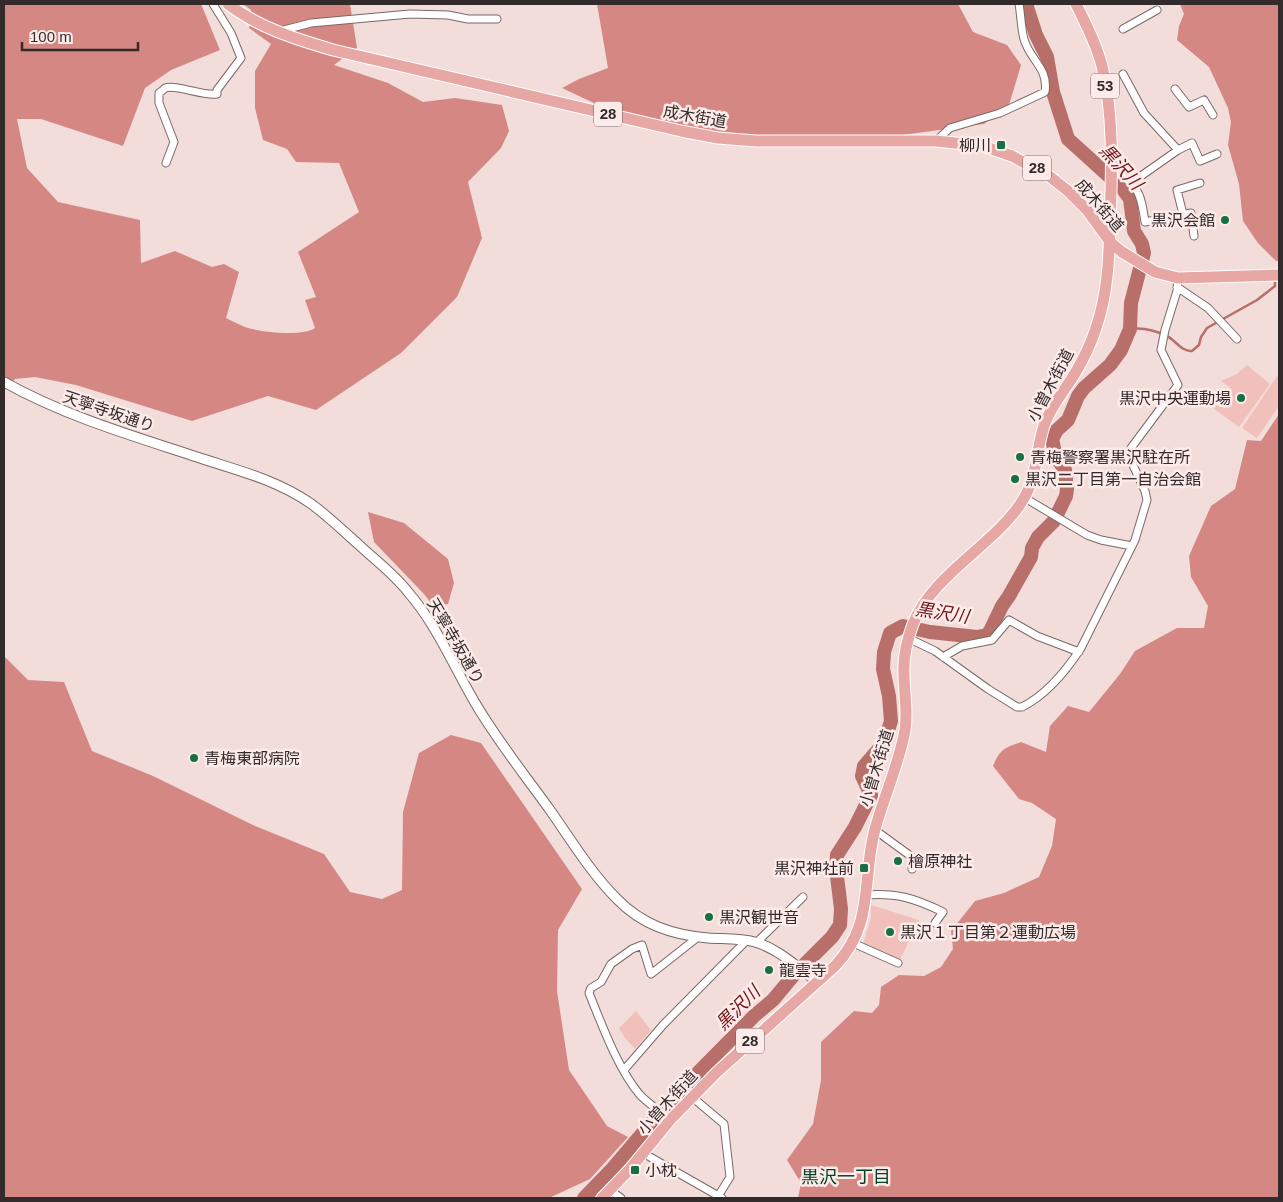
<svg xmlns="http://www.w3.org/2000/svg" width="1283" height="1202" font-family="Helvetica,'Noto Sans JP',sans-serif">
	<rect width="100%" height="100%" fill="#f2dddb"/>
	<path fill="#f1c0bb" d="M1247,365l23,19 -31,43 -25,-18 16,-22 -9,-6 16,-7z
		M1277,376l2,1v29l-22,32 -15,-10z
		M871,905l48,15 -19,40 -37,-15 8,-28z
		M636,1011l15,19 -16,19 -10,-11 -6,-10z"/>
	<path fill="#d58883" d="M4,4h197l19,46 -49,20 -26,18 -22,58 -82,-27h-24l10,49 31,34 82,18 1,43 34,-12 37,16 12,-3 15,8 -13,46c6,3 12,6 19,9 14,5 58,10 70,1l-10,-28 11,-3 -18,-45 61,-40 -20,-49 -43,-1 -9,-13 -24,-9 -8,-32v-37l16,-27 -22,-16 2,-18 -8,-6h107l7,44 -23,17 54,18 35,19 32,-4 47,7 7,26 -8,17 -33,34 14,56 -25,59 -56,56 -85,57 -48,-14 -76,25 -116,-36 -41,-8 -20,2 -11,12z
		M597,4h361l15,28 34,13 14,20 -12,40 -25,19 -97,13h-136l-70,-9 -85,-24 -34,-16 17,-9 29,-11z
		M1180,4h99v257h-3l-18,-18 -15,-22 -4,-37 -11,-39 3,-23 -3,-14 -19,-41 -32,-27 2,-14 5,-12z
		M1279,414v784h-481l3,-15 -14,-23 26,-36 8,-44v-38l33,-31 18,2 7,-8 2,-18 18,-12 25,1 17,-9 12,-18 -2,-18 24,-30 29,-8 35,-16 13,-31 4,-27 -24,-16 -13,-4 -26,-33c7,-17 12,-18 28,-24l25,10 4,-26 18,-20 21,6 31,-38 15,-23 42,-23h27l4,-22 -17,-29 -2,-21 22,-50 24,-17 12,-49 14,1z
		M368,512l36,11 44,36 6,24 -6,21 -14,3 -10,-13 -50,-52z
		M4,656l24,24 36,2 28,69 61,25 100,49 71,29 26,38 32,7 20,-9 1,-78 16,-59 32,-18 30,8 101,146 -24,41 -1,61 12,79 38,56 21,11 -38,42 -41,19h-545z"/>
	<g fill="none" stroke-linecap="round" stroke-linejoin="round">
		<path stroke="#b86e69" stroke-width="2.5" d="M1130,329c12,-2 24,1 35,6 10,4 16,17 27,16l7,-6 2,-8 6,-9 50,-28 18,-14v-3"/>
		<path stroke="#b86e69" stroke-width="14" d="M584,1198l29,-30 56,-66 85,-86 19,-16 20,-24 39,-39 8,-12 1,-16 -5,-41 1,-13 18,-28 16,-32 -9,-19 2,-10 20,-23 7,-22 -2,-25 -6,-27 1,-17 6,-19 13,-7 27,6 47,5 10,-2 3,-4 12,-25 7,-10 22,-39 1,-9 6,-11 16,-16 12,-25 1,-7 -2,-19 -9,-13 -4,-18 5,-9 11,-10 10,-24 6,-8 26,-23 11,-15 9,-21 1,-26 13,-50 -2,-9 -8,-13 -4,-32 -8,-11 -54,-49 -15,-47 -6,-35 -11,-22 -10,-31"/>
		<defs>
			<path id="minor" d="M1123,29l34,-19
				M280,31l31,-8 99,-9 38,1 20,4h29
				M1123,74l21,39 34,37
				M1175,89l14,18 15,-7 9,15
				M936,141l14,-13 50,-15 45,-21c4,-24 -16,-33 -21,-53 -3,-11 -3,-24 -5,-35
				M166,163l8,-21 -15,-39v-10c0,0 6,-4 6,-5 11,-4 37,8 52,6v-4l24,-32 -10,-25 -18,-29
				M1113,169c26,20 27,20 32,53l46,-9 3,23
				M1131,183l47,-33 14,-7 8,18 17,-7
				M1183,214l-6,-24 23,-7
				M1177,287l31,21 29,31
				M1025,498l62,37 14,5 31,6
				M908,638l27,13 53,38 29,18h5c24,-12 44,-36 59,-59l54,-108 12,-40 -2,-9 -13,-28 -2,-7 1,-8 47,-63 -17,-35 4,-20 12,-39 1,-13
				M943,657l19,-11 30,-6 17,-20 28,16 42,16
				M875,830l37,27v12
				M865,895c33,-2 49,3 78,17l-8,11
				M756,943l47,-46
				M853,943l45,20
				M624,1070l39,-45 84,-85
				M692,1097l32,27 6,53 -13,21
				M670,1120c-9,-8 -21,-16 -30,-25 -22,-26 -38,-70 -51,-102l2,-5 10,-6 10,-18 21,-15 10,-4 9,29 47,-37
				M643,1153l79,45
				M610,1190l11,8"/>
			<path id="tertiary" d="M4,382c61,34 126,53 193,75 39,13 78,22 113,46 17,12 32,27 48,41 17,16 36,30 50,48 28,32 45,73 66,109 22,38 50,73 76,109 21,30 41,63 67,89 25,26 56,36 91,39 15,1 32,0 47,4 24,7 43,26 63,40"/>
			<path id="primary" d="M228,4c31,24 68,35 105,46l348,81 37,7 38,3h180l47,5 29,10 37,20 19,15 19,19 24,33 11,9 33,20 23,6 101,-3
				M602,1198l28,-29 40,-49 47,-48 118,-106c39,-41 27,-83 39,-133 9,-35 25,-68 31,-103 3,-19 -1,-37 -1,-56 -1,-17 3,-34 9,-50 19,-48 77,-77 106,-118 21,-30 15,-53 26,-83 7,-18 19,-32 29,-48 9,-15 17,-31 22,-47 12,-35 13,-70 14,-106 2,-52 4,-105 -8,-156 -6,-22 -16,-42 -26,-62"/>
		</defs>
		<use href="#minor" stroke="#7b6967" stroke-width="9"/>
		<use href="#tertiary" stroke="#7b6967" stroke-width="11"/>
		<use href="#primary" stroke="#fff" stroke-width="13"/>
		<use href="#minor" stroke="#fff" stroke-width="7"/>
		<use href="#tertiary" stroke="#fff" stroke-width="9"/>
		<use href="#primary" stroke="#e7a7a4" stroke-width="11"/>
	</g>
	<g fill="#177044" stroke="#fcebe9" stroke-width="2">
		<rect x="996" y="140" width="10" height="10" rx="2.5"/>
		<circle cx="1225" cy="220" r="5"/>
		<circle cx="1241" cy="398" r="5"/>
		<circle cx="1020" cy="457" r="5"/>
		<circle cx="1015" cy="479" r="5"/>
		<circle cx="194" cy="758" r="5"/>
		<circle cx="898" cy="861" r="5"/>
		<rect x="859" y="863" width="10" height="10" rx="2.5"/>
		<circle cx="709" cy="917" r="5"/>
		<circle cx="890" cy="932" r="5"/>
		<circle cx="769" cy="970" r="5"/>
		<rect x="630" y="1165" width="10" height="10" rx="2.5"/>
	</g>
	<g text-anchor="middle" stroke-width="5" stroke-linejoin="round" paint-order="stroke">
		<g fill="#fcebe9" stroke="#6f6564" stroke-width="1">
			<rect x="1091" y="73.5" width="28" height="25" rx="4"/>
			<rect x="594" y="101.5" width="28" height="25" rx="4"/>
			<rect x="1023" y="155.5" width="28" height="25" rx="4"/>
			<rect x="736" y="1028.5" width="28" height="25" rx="4"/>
		</g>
		<g font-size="15" font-weight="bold" fill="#332b2b">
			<text x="1105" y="91">53</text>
			<text x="608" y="119">28</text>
			<text x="1037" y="173">28</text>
			<text x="750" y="1046">28</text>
		</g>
		<g font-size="16" fill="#332b2b" stroke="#fcebe9">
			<text transform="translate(695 116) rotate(10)" y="6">成木街道</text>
			<text transform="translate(1100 205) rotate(49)" y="6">成木街道</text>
			<text transform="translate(1050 385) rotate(-62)" y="6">小曽木街道</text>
			<text transform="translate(109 411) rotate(19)" y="6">天寧寺坂通り</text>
			<text transform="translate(456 641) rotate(60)" y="6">天寧寺坂通り</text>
			<text transform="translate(876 768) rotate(-73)" y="6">小曽木街道</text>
			<text transform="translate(667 1102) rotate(-48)" y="6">小曽木街道</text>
		</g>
		<g font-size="16" fill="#332b2b" stroke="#fcebe9" text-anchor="start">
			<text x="991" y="151" text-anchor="end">柳川</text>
			<text x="1215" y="226" text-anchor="end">黒沢会館</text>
			<text x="1231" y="404" text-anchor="end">黒沢中央運動場</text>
			<text x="1030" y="463">青梅警察署黒沢駐在所</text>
			<text x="1025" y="485">黒沢二丁目第一自治会館</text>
			<text x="204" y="764">青梅東部病院</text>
			<text x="908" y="867">檜原神社</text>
			<text x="854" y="874" text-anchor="end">黒沢神社前</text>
			<text x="719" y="923">黒沢観世音</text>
			<text x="900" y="938">黒沢１丁目第２運動広場</text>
			<text x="779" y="976">龍雲寺</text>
			<text x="645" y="1176">小枕</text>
		</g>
		<g font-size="18" font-style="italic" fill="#701418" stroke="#fcebe9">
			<text transform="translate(1121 167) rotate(48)" y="6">黒沢川</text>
			<text transform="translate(942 613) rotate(9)" y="6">黒沢川</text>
			<text transform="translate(738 1008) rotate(-45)" y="6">黒沢川</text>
		</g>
		<g font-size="18" fill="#014224" stroke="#fcebe9">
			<text x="846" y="1183">黒沢一丁目</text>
		</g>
	</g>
	<rect width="1283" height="1202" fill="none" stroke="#332b2b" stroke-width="10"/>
	<path d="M22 42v8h116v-8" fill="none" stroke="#332b2b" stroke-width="2.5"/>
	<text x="30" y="42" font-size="15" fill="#332b2b" stroke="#fcebe9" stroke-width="4" paint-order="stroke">100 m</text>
</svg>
